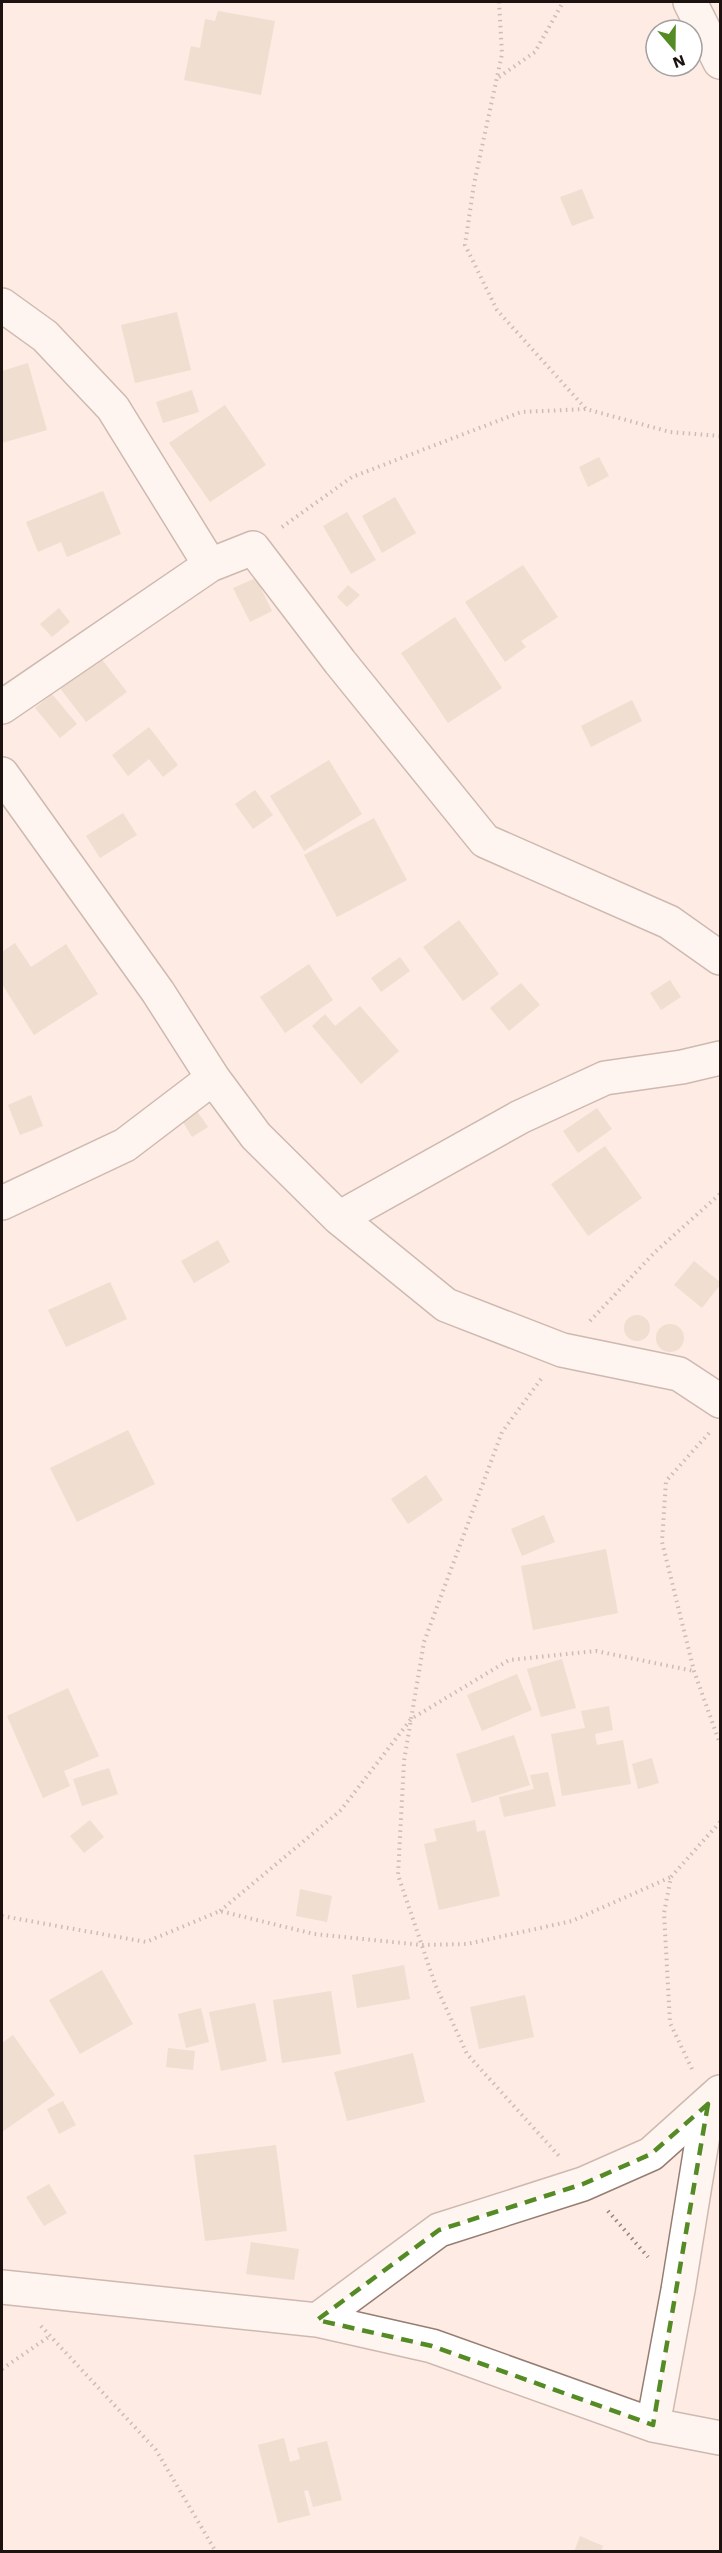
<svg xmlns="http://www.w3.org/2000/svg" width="722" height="2553" font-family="'Work Sans',sans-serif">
	<rect width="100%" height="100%" fill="#fdebe4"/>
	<path fill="#dfceb8" d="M218,11l57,10 -14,74 -77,-15 7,-34 9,2 5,-29 10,2z
		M582,189l12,29 -22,8 -12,-29z
		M177,312l14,58 -56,13 -14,-58z
		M28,363l19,67 -45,13v-72z
		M192,390l7,22 -36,11 -7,-21z
		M225,405l41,60 -56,37 -41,-59z
		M599,457l10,19 -21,11 -9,-20z
		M103,491l18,43 -54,23 -6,-15 -23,10 -12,-30z
		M395,497l21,36 -34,20 -20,-37z
		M347,512l29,48 -25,14 -28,-48z
		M523,565l35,52 -37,24 5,6 -21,15 -40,-60z
		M256,578l16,33 -22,11 -17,-34z
		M348,585l12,10 -13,12 -10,-10z
		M59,608l11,14 -18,15 -12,-13z
		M455,617l47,71 -54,35 -47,-70z
		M97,653l30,39 -41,30 -30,-39z
		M52,694l25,30 -17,14 -25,-30z
		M632,700l10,21 -51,26 -10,-21z
		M149,727l29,38 -15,12 -14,-18 -21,17 -16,-21z
		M329,760l33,54 -58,37 -34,-55z
		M255,790l18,25 -20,14 -18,-25z
		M123,813l14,22 -37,23 -14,-22z
		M374,818l33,62 -70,37 -33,-62z
		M459,920l40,54 -36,27 -40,-54z
		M15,943l16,24 35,-23 32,50 -64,41 -32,-51v-32z
		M400,957l10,14 -29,21 -10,-14z
		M309,964l24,36 -48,33 -25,-36z
		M670,980l11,17 -20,13 -11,-17z
		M521,983l19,22 -31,26 -19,-23z
		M360,1006l39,45 -38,33 -49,-58 13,-12 10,12z
		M31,1095l12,31 -23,9 -12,-30z
		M195,1108l13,19 -16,10 -12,-20z
		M597,1108l15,21 -34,24 -15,-22z
		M605,1146l37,52 -54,38 -37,-52z
		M218,1240l12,22 -36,21 -13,-22z
		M694,1261l26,21v3l-18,23 -28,-23z
		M110,1282l17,37 -61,28 -18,-37z
		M624 1328a13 13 0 1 1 26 0a13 13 0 1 1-26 0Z
		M656 1338a14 14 0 1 1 28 0a14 14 0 1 1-28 0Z
		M128,1430l27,54 -78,38 -27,-54z
		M426,1475l17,25 -35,24 -17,-25z
		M544,1515l11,27 -33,14 -11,-27z
		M606,1549l12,64 -85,17 -12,-64z
		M562,1659l14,49 -35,9 -14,-48z
		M517,1674l15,36 -50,21 -15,-36z
		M68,1688l31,68 -35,15 6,15 -27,12 -36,-82z
		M609,1706l4,24 -18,4 2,11 26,-5 8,44 -69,12 -11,-62 34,-6 -4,-17z
		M514,1735l16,50 -58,18 -16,-49z
		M652,1758l7,25 -21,6 -6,-25z
		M109,1768l9,26 -36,12 -9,-27z
		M548,1772l8,34 -52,11 -5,-20 35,-8 -4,-14z
		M90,1820l14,17 -20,16 -14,-17z
		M475,1820l2,12 8,-2 15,66 -61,14 -15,-66 13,-3 -3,-12z
		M300,1889l32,7 -5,26 -31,-6z
		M404,1965l6,34 -53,9 -5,-33z
		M102,1970l31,54 -53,30 -31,-54z
		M331,1991l10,63 -59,9 -9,-63z
		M525,1995l9,42 -55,12 -9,-42z
		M255,2003l12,58 -46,10 -12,-59z
		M201,2008l8,34 -23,6 -8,-34z
		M13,2035l42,60 -53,37v-89z
		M168,2048l27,3 -2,19 -27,-3z
		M413,2053l12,49 -78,19 -13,-49z
		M63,2101l13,24 -17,9 -12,-25z
		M276,2145l11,86 -82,10 -11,-86z
		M49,2184l18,29 -23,13 -18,-29z
		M251,2242l48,7 -5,31 -48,-6z
		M284,2438l6,24 10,-3 -3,-11 30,-7 15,59 -29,7 -5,-17 -4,1 6,24 -32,8 -20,-78z
		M580,2536l23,10 -2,6h-27z"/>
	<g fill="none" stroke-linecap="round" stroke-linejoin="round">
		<defs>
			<path id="minor" d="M690,2l30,60
				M2,305l43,31 68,72 97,157
				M2,707l208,-142 43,-17 87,114 145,179 184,81 51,36
				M2,774l156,218 55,86 43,58 83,82 107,87 116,45 117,24 41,27
				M2,1203l123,-58 88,-67
				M339,1218l181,-101 85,-39 77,-11 38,-9
				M2,2287l315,33 115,26 221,79 67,13
				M317,2320l122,-90 144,-46 68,-30 69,-62
				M653,2425l25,-135 30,-186"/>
		</defs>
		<use href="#minor" stroke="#967d72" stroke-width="36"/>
		<path stroke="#92847f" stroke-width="4" stroke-dasharray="1.5 4.5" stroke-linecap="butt" d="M499,2l3,52 -28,130 -9,61 32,65 89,99
			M499,77l36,-25 28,-50
			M282,527l70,-50 169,-65 65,-3 84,23 50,4
			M590,1321l65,-69 65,-58
			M541,1379l-39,53 -78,210 -20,119 -6,114 37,109 32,70 92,102
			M709,1433l-43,48 -4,61 32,129 26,73
			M220,1911l121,-101 70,-91 98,-59 87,-9 98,20
			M2,1916l144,26 74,-31 94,23 108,11 45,-1 105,-23 99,-44
			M692,2069l-22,-46 -6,-110 7,-36 49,-55
			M608,2211l40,46
			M41,2326l115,124 60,102
			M2,2369l48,-33"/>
		<use href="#minor" stroke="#fff" stroke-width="33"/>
	</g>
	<path d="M0 0H722V2553H0ZM708,2104l-55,321 -221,-79 -115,-26 122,-90 144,-46 68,-30z" fill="#fdebe4" fill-opacity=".55" fill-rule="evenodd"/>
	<path fill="none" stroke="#558b25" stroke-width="4.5" stroke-dasharray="12 8" stroke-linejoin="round" d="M708,2104l-55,321 -221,-79 -115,-26 122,-90 144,-46 68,-30z"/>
	<rect width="722" height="2553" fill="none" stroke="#1c120f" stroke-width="6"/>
	<g transform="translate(674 48) rotate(160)"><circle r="28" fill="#ffffff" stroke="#a4a09f" stroke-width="1.5"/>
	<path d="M0-4.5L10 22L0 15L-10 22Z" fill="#558b25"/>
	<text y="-9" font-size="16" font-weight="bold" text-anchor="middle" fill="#1c120f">N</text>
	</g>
</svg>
